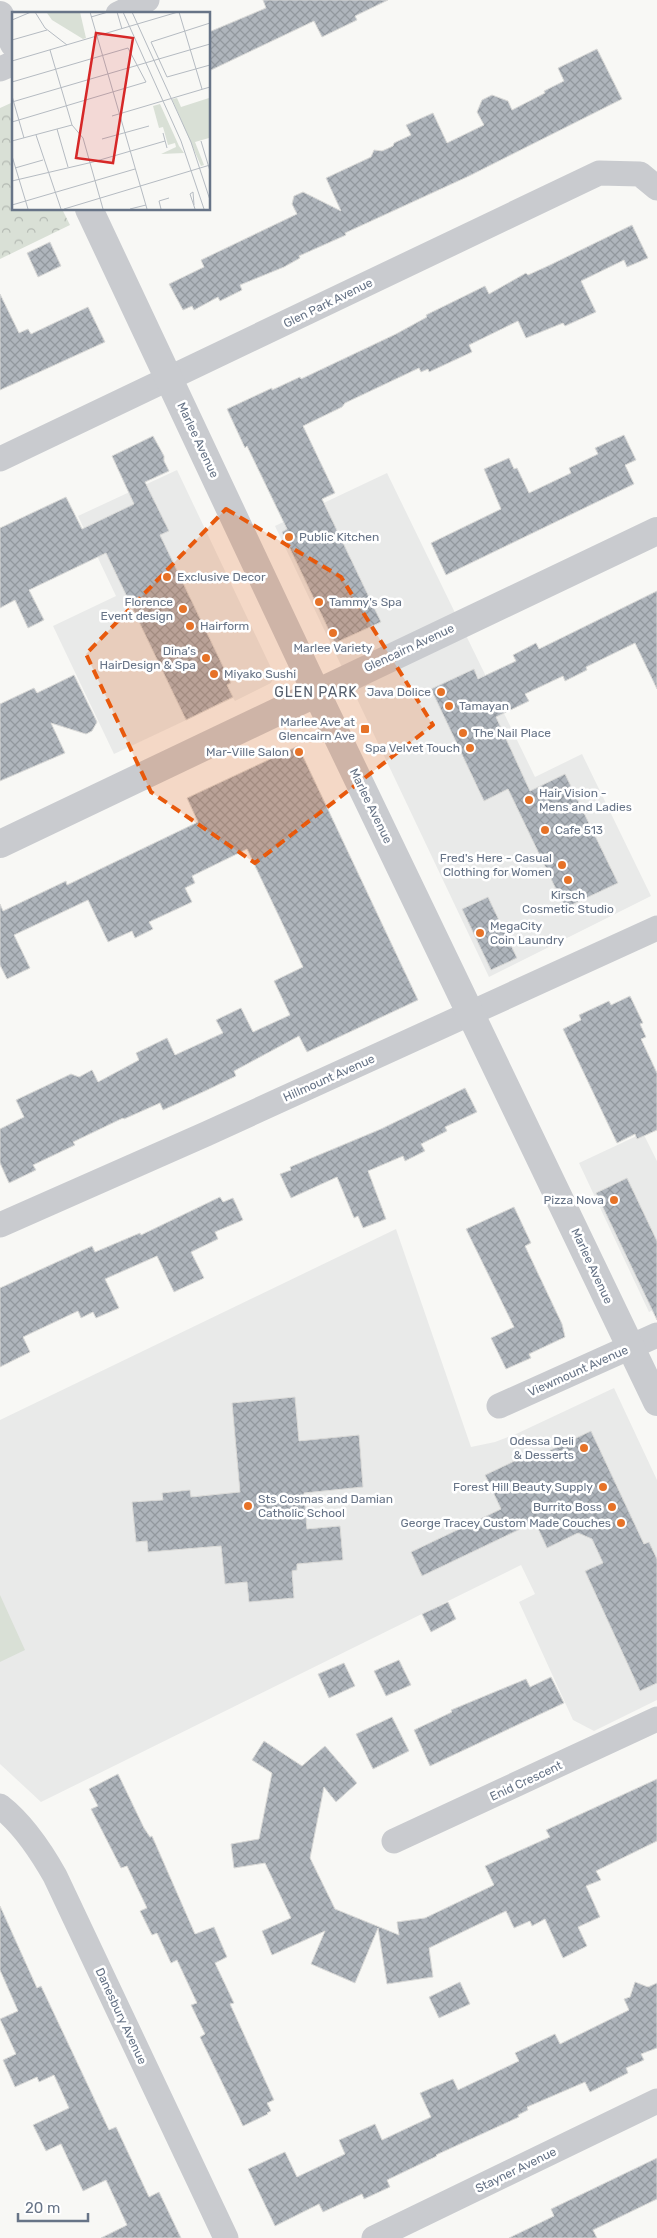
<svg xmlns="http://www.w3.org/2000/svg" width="657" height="2238" font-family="Rubik,sans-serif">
	<defs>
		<pattern id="forest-crowns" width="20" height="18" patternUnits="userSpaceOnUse" patternTransform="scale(1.25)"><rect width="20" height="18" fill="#d9e0d6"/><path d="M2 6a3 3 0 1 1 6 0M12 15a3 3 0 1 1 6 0" fill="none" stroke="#b4bab3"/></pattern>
		<pattern id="building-cross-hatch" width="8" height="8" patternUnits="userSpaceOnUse" patternTransform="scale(1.25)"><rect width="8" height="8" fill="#afb5bc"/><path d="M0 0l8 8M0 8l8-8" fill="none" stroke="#92989e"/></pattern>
	</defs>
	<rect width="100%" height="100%" fill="#f8f8f5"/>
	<path fill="#e9eae9" d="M177,470l96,202v6l-2,5 -36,18 -2,-3 -119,56 -61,-128 63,-30 -38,-80z
		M387,473l148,304 47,-23 69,142 -162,81 -214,-451z
		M643,1133l14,28v147l-8,4 -70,-149z
		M396,1229l75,218 24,-5 21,-8 98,-46 43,92v220l-63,31 -21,-11 -54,-118 16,-8 -14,-29 -480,237 -41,-38v-344z"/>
	<path fill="#d9e0d6" d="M0,1595l25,55 -25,12z"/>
	<path fill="url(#forest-crowns)" d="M11,103l3,6v100h48l8,16 -70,34v-151z"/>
	<path fill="url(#building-cross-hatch)" stroke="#dadad8" d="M263,0h125l-33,16 2,4 -33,16 -2,1 -8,-16 -105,50v-39l57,-24z
		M597,49l25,50 -153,77 -124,57 1,2 -47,21 1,2 -16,9 -44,18 2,5 -22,11 -2,-4 -24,13 -2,-4 -9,4 -14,-26 35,-17 -3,-7 96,-46 -5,-10 2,-8 9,-4 38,19 -15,-33 45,-21 3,-7 8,1 11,-5 1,-3 17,-8 -5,-10 27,-12 14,30 37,-18 -7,-13 5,-12 10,-5 16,6 4,9 33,-17 -1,-2 20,-10 -6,-13z
		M632,225l16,33 -21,9 -3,-7 -43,21 15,31 -31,14 -2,-3 -37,15 -8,-17 -49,24 3,7 -43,20 -1,-3 -7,3 -2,-4 -74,35 -3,4 -39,19 32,67 -13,6 59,123 -46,21 -53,-111 5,-3 -40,-83 -2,2 -18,-39 45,-21v2l28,-13 1,2 95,-45 31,-17 -1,-2 59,-29 4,8 37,-21 2,2 22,-10z
		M50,242l11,24 -23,11 -11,-24z
		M0,294l19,39 9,-4 3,5 57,-27 17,35 -105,48z
		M624,435l12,25 -11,5 9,19 -188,91 -15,-32 70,-34 -17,-40 25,-11 5,11 3,-1 12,25 42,-20 -2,-5 29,-14 -3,-6z
		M153,436l11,20v5l5,10 -24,11 24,49 -9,4 71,148 -4,2 6,12 -47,23 -80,-167 -77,37 15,30 -16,8 -13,-28 -15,8v-80l66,-31 16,32 52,-25 -22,-48z
		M657,591v98l-22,-46 -49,24 1,3 -22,11 -2,-5 -38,18 4,7 -33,16 34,74 35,-17 53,109 -53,25 -57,-119 -24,12 -53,-112 43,-20 4,10 38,-18 -3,-6 23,-12 3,6z
		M74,675l23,47 -5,9 -6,3 -35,-11 14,30 -65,28v-77l34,-16 3,5z
		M298,746l120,254 -111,52 -8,-16 -65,35 2,5 -31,15 -42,19 -3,-7 -36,16 -1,-1 -50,24 2,3 -42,20 3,5 -27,13 -9,-20v-34l24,-12 -8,-17 55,-26 8,3 13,-7 6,12 41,-22 -3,-7 31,-15 8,17 48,-22 -7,-13 25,-12 12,24 37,-17 -16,-34 29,-14 -56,-118 -55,27 3,7 -10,5 7,14 -43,20 4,7 -18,9 -3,-7 -24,11 -20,-42 -74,35 16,33 -23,11 -7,-14v-61l3,7 63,-30 1,4 131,-63 -11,-24z
		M488,897l29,61 -26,12 -29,-61z
		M630,996l13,27 -3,1 6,13 -5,2 16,34v57l-20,9 -2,-5 -18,9 -54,-114 18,-9 -2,-5 30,-14 2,4z
		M465,1088l12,24 -32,15 2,4 -26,13 4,7 -20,10 -2,-5 -35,15 18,48 -23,9 -5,-12 -4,2 -17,-41 -46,21 -11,-24 11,-4 -1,-3 91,-38z
		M627,1178l30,63v79l-61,-127z
		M220,1197l3,5 10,-4 10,22 -28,12 3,7 -27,13 13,26 -2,1 -28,13 -17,-36 -52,23 14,29 -23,10 -3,-6 -12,6 -3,-7 -55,26 7,15 -30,15v-79l92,-42 3,6 45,-19 1,2z
		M514,1207l17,36 -6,3 37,78 3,13 -36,17 2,4 -25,11 -15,-31 23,-11 -48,-98z
		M295,1397l4,44 60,-6 4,52 -59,6 3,36 33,-3 3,34 -46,4v6l-5,1 2,27 -45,4 -2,-20 -22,2 -4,-38 -73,6 -1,-11 -11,1 -4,-40 31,-2 -1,-7 28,-3 1,7 49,-5 -8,-89z
		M591,1431l53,113 5,-2 8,17v124l-17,8 -55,-120 18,-8 -11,-24 -14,-6 -31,15 -12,-26 -113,54 -11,-24 90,-43 -16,-34 40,-19 2,5z
		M448,1602l8,17 -25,13 -9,-18z
		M399,1660l12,25 -25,11 -12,-25z
		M344,1663l11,23 -26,12 -11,-24z
		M551,1677l13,26 -134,63 -16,-36 38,-18 -1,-2 75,-31 4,8z
		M392,1717l17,34 -36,18 -17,-35z
		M264,1741l38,25 23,-20 32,37 -21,19 -12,-15 -14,71 25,51 64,26 -2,-13 28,-4 69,-33 -9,-19 65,-29 -4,-7 111,-51v62l-61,30 5,9 -15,6 14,31 -22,10 9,19 -24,12 -18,-39 -13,7 -2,-5 -16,7 -8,-17 -77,37 4,29 -46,7 -9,-56 -23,55 -44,-19 14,-33 -53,24 -10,-24 29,-13 -26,-55 -31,5 -3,-24 28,-5 13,-66 -20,-13z
		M118,1774l26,54 6,9 2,-1 43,98 19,-7 13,30 -12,6 19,40 -4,1 44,96 -7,3 4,8 -4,2 1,1 -25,12 -43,-89 5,-3 -14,-29 6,-2 -20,-43 -6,3 -14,-30 -5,2 -12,-24 7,-3 -20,-42 -6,2 -30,-59 7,-3 -9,-17z
		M0,1906l37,82 4,-2 68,144 7,-3 33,70 10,-5 22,46h-80l26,-13 -21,-45 -23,11 -22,-47 -15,7 -13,-26 36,-17 -15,-33 -15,7 -2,-5 -22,10 -12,-27 13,-6 -16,-35 18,-8 -18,-41z
		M460,1982l10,22 -31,14 -10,-21z
		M635,1982l13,5 9,-4v65l-16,6 3,6 -18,8 2,5 -38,19 -5,-10 -58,25 1,3 -10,5 1,2 -83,38 1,1 -50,24 3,7 -26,12 -2,-5 -39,18 -4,-8 -44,22 -27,-57 37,-17 12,25 48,-23 -6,-14 36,-16 7,16 49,-23 -11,-24 33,-14 5,11 61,-29 -4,-8 40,-19 5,10 69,-34 -5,-11 6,-2z
		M657,2158v41l-64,31 4,8h-88l45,-22 -3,-7z"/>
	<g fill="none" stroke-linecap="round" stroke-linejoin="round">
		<path stroke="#c9cbcf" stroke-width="25" d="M118,14l29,-14
			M0,69l14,-6
			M0,459l599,-286 41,1 17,14
			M0,1225l206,-91 451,-206
			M499,1406l158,-71
			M0,1806c23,18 41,45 55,70l171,362
			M394,1841l263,-122
			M374,2238l283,-137"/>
		<path stroke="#c9cbcf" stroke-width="28" d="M0,15l14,29
			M89,209l227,483 341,710
			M0,844l657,-313"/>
	</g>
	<path fill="#e8590c" fill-opacity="0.2" stroke="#e8590c" stroke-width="4" stroke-dasharray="10 6" stroke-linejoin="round" d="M226,509l115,68 92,148 -178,138 -104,-71 -65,-138z"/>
	<g fill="#e67227" stroke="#fff" stroke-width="2">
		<circle cx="289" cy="537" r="5"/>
		<circle cx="167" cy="577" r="5"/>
		<circle cx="319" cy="602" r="5"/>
		<circle cx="183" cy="609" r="5"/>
		<circle cx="190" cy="626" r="5"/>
		<circle cx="333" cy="633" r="5"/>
		<circle cx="206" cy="658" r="5"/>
		<circle cx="214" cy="674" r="5"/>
		<circle cx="441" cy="692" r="5"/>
		<circle cx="449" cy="706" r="5"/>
		<rect x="360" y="724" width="10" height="10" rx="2.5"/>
		<circle cx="463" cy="733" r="5"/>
		<circle cx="470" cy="748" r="5"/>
		<circle cx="299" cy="752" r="5"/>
		<circle cx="529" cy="800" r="5"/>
		<circle cx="545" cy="830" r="5"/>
		<circle cx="562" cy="865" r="5"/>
		<circle cx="568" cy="880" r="5"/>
		<circle cx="480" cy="933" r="5"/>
		<circle cx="614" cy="1200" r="5"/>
		<circle cx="584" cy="1448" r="5"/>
		<circle cx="603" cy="1487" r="5"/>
		<circle cx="248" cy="1506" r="5"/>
		<circle cx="612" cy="1507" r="5"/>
		<circle cx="621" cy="1523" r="5"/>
	</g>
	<g text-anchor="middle" stroke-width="5" stroke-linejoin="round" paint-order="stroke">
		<g font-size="12" fill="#677487" stroke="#fff">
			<text transform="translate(328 303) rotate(-26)" y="4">Glen Park Avenue</text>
			<text transform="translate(198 440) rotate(65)" y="4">Marlee Avenue</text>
			<text transform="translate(409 648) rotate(-25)" y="4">Glencairn Avenue</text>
			<text transform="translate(371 806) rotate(64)" y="4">Marlee Avenue</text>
			<text transform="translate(329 1078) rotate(-24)" y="4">Hillmount Avenue</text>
			<text transform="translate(592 1266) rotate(65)" y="4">Marlee Avenue</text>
			<text transform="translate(578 1371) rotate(-24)" y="4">Viewmount Avenue</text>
			<text transform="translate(526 1781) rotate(-25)" y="4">Enid Crescent</text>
			<text transform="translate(121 2016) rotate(65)" y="4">Danesbury Avenue</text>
			<text transform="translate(516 2170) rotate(-26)" y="4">Stayner Avenue</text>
		</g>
		<g font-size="12" fill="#677487" stroke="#fff" text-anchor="end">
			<text x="299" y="541" text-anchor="start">Public Kitchen</text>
			<text x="177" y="581" text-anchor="start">Exclusive Decor</text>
			<text x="173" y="606">Florence<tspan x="173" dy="14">Event design</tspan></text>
			<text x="329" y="606" text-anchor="start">Tammy's Spa</text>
			<text x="200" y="630" text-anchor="start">Hairform</text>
			<text x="333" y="652" text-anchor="middle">Marlee Variety</text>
			<text x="196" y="655">Dina's<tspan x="196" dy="14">HairDesign &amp; Spa</tspan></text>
			<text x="224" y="678" text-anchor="start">Miyako Sushi</text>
			<text x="431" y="696">Java Dolice</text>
			<text x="459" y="710" text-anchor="start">Tamayan</text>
			<text x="355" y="726">Marlee Ave at<tspan x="355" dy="14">Glencairn Ave</tspan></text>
			<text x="473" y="737" text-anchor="start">The Nail Place</text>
			<text x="460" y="752">Spa Velvet Touch</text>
			<text x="289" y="756">Mar-Ville Salon</text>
			<text x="539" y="797" text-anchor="start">Hair Vision -<tspan x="539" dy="14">Mens and Ladies</tspan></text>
			<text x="555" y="834" text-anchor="start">Cafe 513</text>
			<text x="552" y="862">Fred's Here - Casual<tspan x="552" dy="14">Clothing for Women</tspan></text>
			<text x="568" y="899" text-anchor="middle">Kirsch<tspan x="568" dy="14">Cosmetic Studio</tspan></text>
			<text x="490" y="930" text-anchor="start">MegaCity<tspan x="490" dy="14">Coin Laundry</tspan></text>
			<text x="604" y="1204">Pizza Nova</text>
			<text x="574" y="1445">Odessa Deli<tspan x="574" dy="14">&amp; Desserts</tspan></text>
			<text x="593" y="1491">Forest Hill Beauty Supply</text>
			<text x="258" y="1503" text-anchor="start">Sts Cosmas and Damian<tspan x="258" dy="14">Catholic School</tspan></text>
			<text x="602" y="1511">Burrito Boss</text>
			<text x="611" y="1527">George Tracey Custom Made Couches</text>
		</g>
		<g font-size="14" letter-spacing="1" fill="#555e6c" stroke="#fff">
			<text x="316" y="697">GLEN PARK</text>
		</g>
	</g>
	<g transform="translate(12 12)">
		<rect width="198" height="198" fill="#f8f8f5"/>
		<path d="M68,0l6,26 -3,1 -31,-19 -5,-7zM165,86l4,9 28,-9v40l-14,4 9,23 -3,1 -29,-67zM148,92l19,42 5,7 -23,1 15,-7 -1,-4 -7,2 -5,-18 -4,1 -6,-22z" fill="#d9e0d6"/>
		<path fill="none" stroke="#b5bbc2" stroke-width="1" d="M23,0l10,16 22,17M78,0l57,197M105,0l5,17M111,0l58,129 23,68M120,0l59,130 19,58M167,0l23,77M79,5l17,-5M0,8l19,-8M198,11l-59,19 16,35 43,-12M0,28l35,-10M38,38l22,75 11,13 20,71M0,49l166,-49M0,70l116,-34 18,34 -134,40M0,84l12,42M0,90l198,-58M100,104l98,-29M45,117l11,38M151,121l4,15M24,123l25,74M90,127l47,-13M0,129l60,-16M189,129l9,30M0,144l16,53M3,156l28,-8M0,169l81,-19 72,-21M0,193l123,-36M182,193l-1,-13 -3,2 5,15M52,197l146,-44M118,197l16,-4M149,197l-2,-8 10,-3"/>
		<path fill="#d62828" fill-opacity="0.15" stroke="#d62828" stroke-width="2.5" d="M84,21l37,5 -20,125 -37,-5z"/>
		<rect width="198" height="198" fill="none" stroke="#677487" stroke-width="2.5"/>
	</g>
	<path d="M18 2213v8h70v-8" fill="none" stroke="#677487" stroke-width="2.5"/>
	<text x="25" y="2213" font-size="15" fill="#677487" stroke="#ffffff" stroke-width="4" paint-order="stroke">20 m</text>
</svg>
